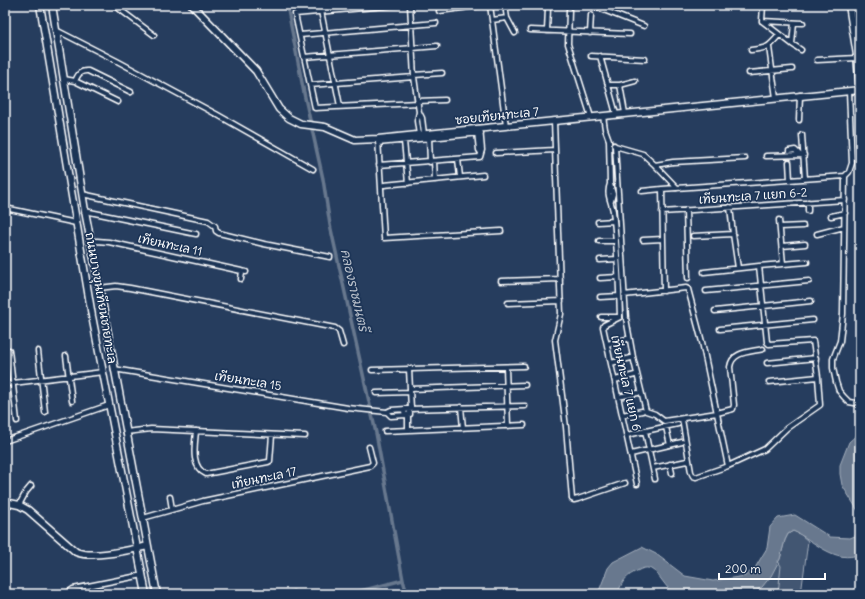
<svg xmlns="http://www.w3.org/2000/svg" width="865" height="599" font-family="Delius,'Playpen Sans Thai',sans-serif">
	<rect width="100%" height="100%" fill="#263d5e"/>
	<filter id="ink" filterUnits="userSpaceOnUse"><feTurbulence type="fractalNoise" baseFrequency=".025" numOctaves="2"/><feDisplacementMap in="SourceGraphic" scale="8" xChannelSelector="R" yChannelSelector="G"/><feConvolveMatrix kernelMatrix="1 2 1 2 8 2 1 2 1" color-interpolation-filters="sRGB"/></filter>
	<g filter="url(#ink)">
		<path fill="#425672" stroke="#a0aab8" d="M793,531l7,3 8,7 -7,53h-50l11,-7 18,-28 5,-19 3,-6z"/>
		<path fill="#67788e" stroke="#a4aebb" d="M860,432v82l-18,-29 -2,-11v-9l9,-23z
			M795,515l35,22 20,1 10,-4v20c-25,11 -46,-14 -67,-23l-5,3 -3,6 -5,19 -9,17 -9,11 -11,7h-76c-10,-6 -15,-20 -24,-25 -4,-2 -8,-1 -12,1 -14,6 -16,11 -22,24h-21l3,-3 9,-23 5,-6 29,-15 14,7 29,22 28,5 32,-5 10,-8 12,-20 3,-21 8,-9z"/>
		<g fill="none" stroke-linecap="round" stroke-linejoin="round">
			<path stroke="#a4aebb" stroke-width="1" d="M778,594l3,-28 -3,-5"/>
			<path stroke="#67788e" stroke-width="3.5" d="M287,5l17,88 19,86 7,46 46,208 27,147
				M286,594l7,-3 4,3
				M349,594l54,-14 4,14"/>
			<defs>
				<path id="street" d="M114,5l40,30
					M397,5l-102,9 20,94 103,-5
					M410,5l4,72 5,35 -2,9 2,14
					M490,5l16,121
					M505,5l2,13 8,15
					M591,5l53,21
					M641,5l3,1
					M569,10l-1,34 23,73
					M321,11l19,95
					M439,11l47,-6
					M492,20l15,-2
					M762,21l30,23 2,-21
					M762,21l41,2
					M762,21l1,-16
					M56,30l61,31 99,53 97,55
					M530,30l100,4
					M547,31l1,-23
					M590,33l1,-18
					M300,35l136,-12
					M792,44l9,6
					M769,47l7,51
					M751,50c17,-2 17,-2 28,-15
					M591,56l54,3
					M600,56l16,58
					M304,57l133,-11
					M817,60l40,-2
					M749,73l43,-4
					M414,75l28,-2
					M64,79l11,2 43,21
					M75,81c3,-6 5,-11 13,-10l43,21
					M310,85l104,-8
					M608,85h12l15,-4
					M620,85l5,28
					M849,91l3,72 -3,9 -4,4 -2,138 -3,27 -7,18v9l3,14 3,9 5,6 5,5 11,2
					M417,101l28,-1
					M419,112l3,6 2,16
					M603,116l2,13 4,11 1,44 3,10 -2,7
					M799,120l1,-25
					M554,121l7,193 -6,26 11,87 6,72 2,1 4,-1 47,-16
					M477,132l2,18 2,3
					M802,135l3,44
					M429,138l1,24
					M378,139l6,99 117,-7
					M404,141l4,42
					M378,143l103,-10
					M614,145l1,1 28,8 12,11 22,23
					M615,146l11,172 7,39 13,54 9,3 9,7 53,-8 16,-4 1,-4 -4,-38c2,-16 21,-15 33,-18
					M789,151l6,-1 5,5
					M496,153l59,-3
					M766,156l38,-1
					M458,159l2,18
					M434,161l1,19
					M789,162l1,18
					M379,165l101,-8 2,-7 -2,-22
					M655,165l18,-3 72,-4
					M610,184c-4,10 1,17 3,27 4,35 6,71 7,106l-16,8 -1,2 34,157
					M384,185l99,-10
					M642,191l20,-2
					M82,194l126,27 7,5 1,5 3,2 45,11 66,13
					M808,202v9
					M730,207l3,27 5,34
					M5,208l71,15
					M686,210l2,68
					M85,211l111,23
					M662,212l183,-12
					M831,216l14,-3
					M779,220l4,44
					M598,222l16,-1
					M780,227l23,-1
					M817,234l27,-7
					M693,236l40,-2
					M643,240l20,-1
					M599,241h17
					M91,242l6,-1 12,1 137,30
					M782,246l23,-2
					M600,260l17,-1
					M759,266l48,-4
					M600,278l18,-1
					M241,279l1,-8
					M501,281l59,-2
					M99,288l17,-2 14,2 205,40 4,3 4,14
					M664,291l-2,-102 183,-13
					M706,291l103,-10
					M624,295l62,-7 2,1 14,53 26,124
					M600,297l19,-1
					M508,303l53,-2
					M715,311l96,-10
					M601,317h17
					M720,329l93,-9
					M607,344l20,-5
					M9,350l8,71
					M38,351l7,61
					M66,356l6,45
					M611,363l20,-5
					M767,363l49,-5
					M506,367l2,59
					M114,369l234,39 39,4 4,-2 15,-1
					M409,369l2,40
					M372,370l152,-4
					M615,380l20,-5
					M769,382l49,-5
					M5,384l98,-12
					M410,389l115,-4
					M376,393l34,-1
					M618,397l20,-4
					M461,407l2,21
					M409,409l1,5 -5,1 -1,-4 3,-2 118,-3
					M387,412l4,4 15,-1
					M408,415v15
					M622,415l20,-4
					M682,419l9,53 2,4 3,1 32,-11 37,-17 22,-21 33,-23 -2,-28 -5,-36 -44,3 -2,-2 -8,-76 -55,6
					M666,427l4,18
					M196,431c-1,13 -6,36 10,43l62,-12 2,-1 2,-26
					M385,431l139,-6
					M645,431l10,48
					M126,432l25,-3 154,7
					M627,435l51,-11
					M5,441l104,-36
					M631,454l51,-12
					M670,464l2,9
					M653,468l34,-7
					M170,497l2,12
					M19,505l7,-13 5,-6
					M143,518l60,-17 167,-35 3,-3 -4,-16
					M66,594l7,-5 70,-14"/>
				<path id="secondary" d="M40,5l52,311 54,278
					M52,5l33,206 72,383
					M192,5l64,66 23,38 10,9 12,6 24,3 30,13 23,-1 482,-49
					M849,5l8,50 3,35
					M5,502l14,3 9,5 48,42c17,7 53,-2 72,-6"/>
			</defs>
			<use href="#street" stroke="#fff" stroke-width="7"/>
			<use href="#secondary" stroke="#fff" stroke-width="9"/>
			<use href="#street" stroke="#1d3557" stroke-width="4"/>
			<use href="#secondary" stroke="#1d3557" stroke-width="6"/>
		</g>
	</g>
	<g text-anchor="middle" stroke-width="3.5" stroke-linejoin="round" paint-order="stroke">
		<g font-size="12" fill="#fff" stroke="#1d3557">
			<text transform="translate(497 116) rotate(-6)" y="4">ซอยเทียนทะเล 7</text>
			<text transform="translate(753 196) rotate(-4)" y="4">เทียนทะเล 7 แยก 6-2</text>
			<text transform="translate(170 245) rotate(12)" y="4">เทียนทะเล 11</text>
			<text transform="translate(101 298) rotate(80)" y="4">ถนนบางขุนเทียนชายทะเล</text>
			<text transform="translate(248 381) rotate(9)" y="4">เทียนทะเล 15</text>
			<text transform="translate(626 383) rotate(77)" y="4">เทียนทะเล 7 แยก 6</text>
			<text transform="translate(264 478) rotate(-12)" y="4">เทียนทะเล 17</text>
		</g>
		<g font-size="13" font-style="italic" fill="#bbc2cc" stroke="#1d3557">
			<text transform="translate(355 290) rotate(77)" y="5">คลองราชมนตรี</text>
		</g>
	</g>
	<rect width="865" height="599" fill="none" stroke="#1d3557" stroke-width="20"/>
	<rect x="10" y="10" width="845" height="579" fill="none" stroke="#fff" stroke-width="1.5" filter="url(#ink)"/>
	<path d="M719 573v6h106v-6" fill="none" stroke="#ffffff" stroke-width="2"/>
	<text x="725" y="573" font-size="12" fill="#ffffff" stroke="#1d3557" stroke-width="3" paint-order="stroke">200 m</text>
</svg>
